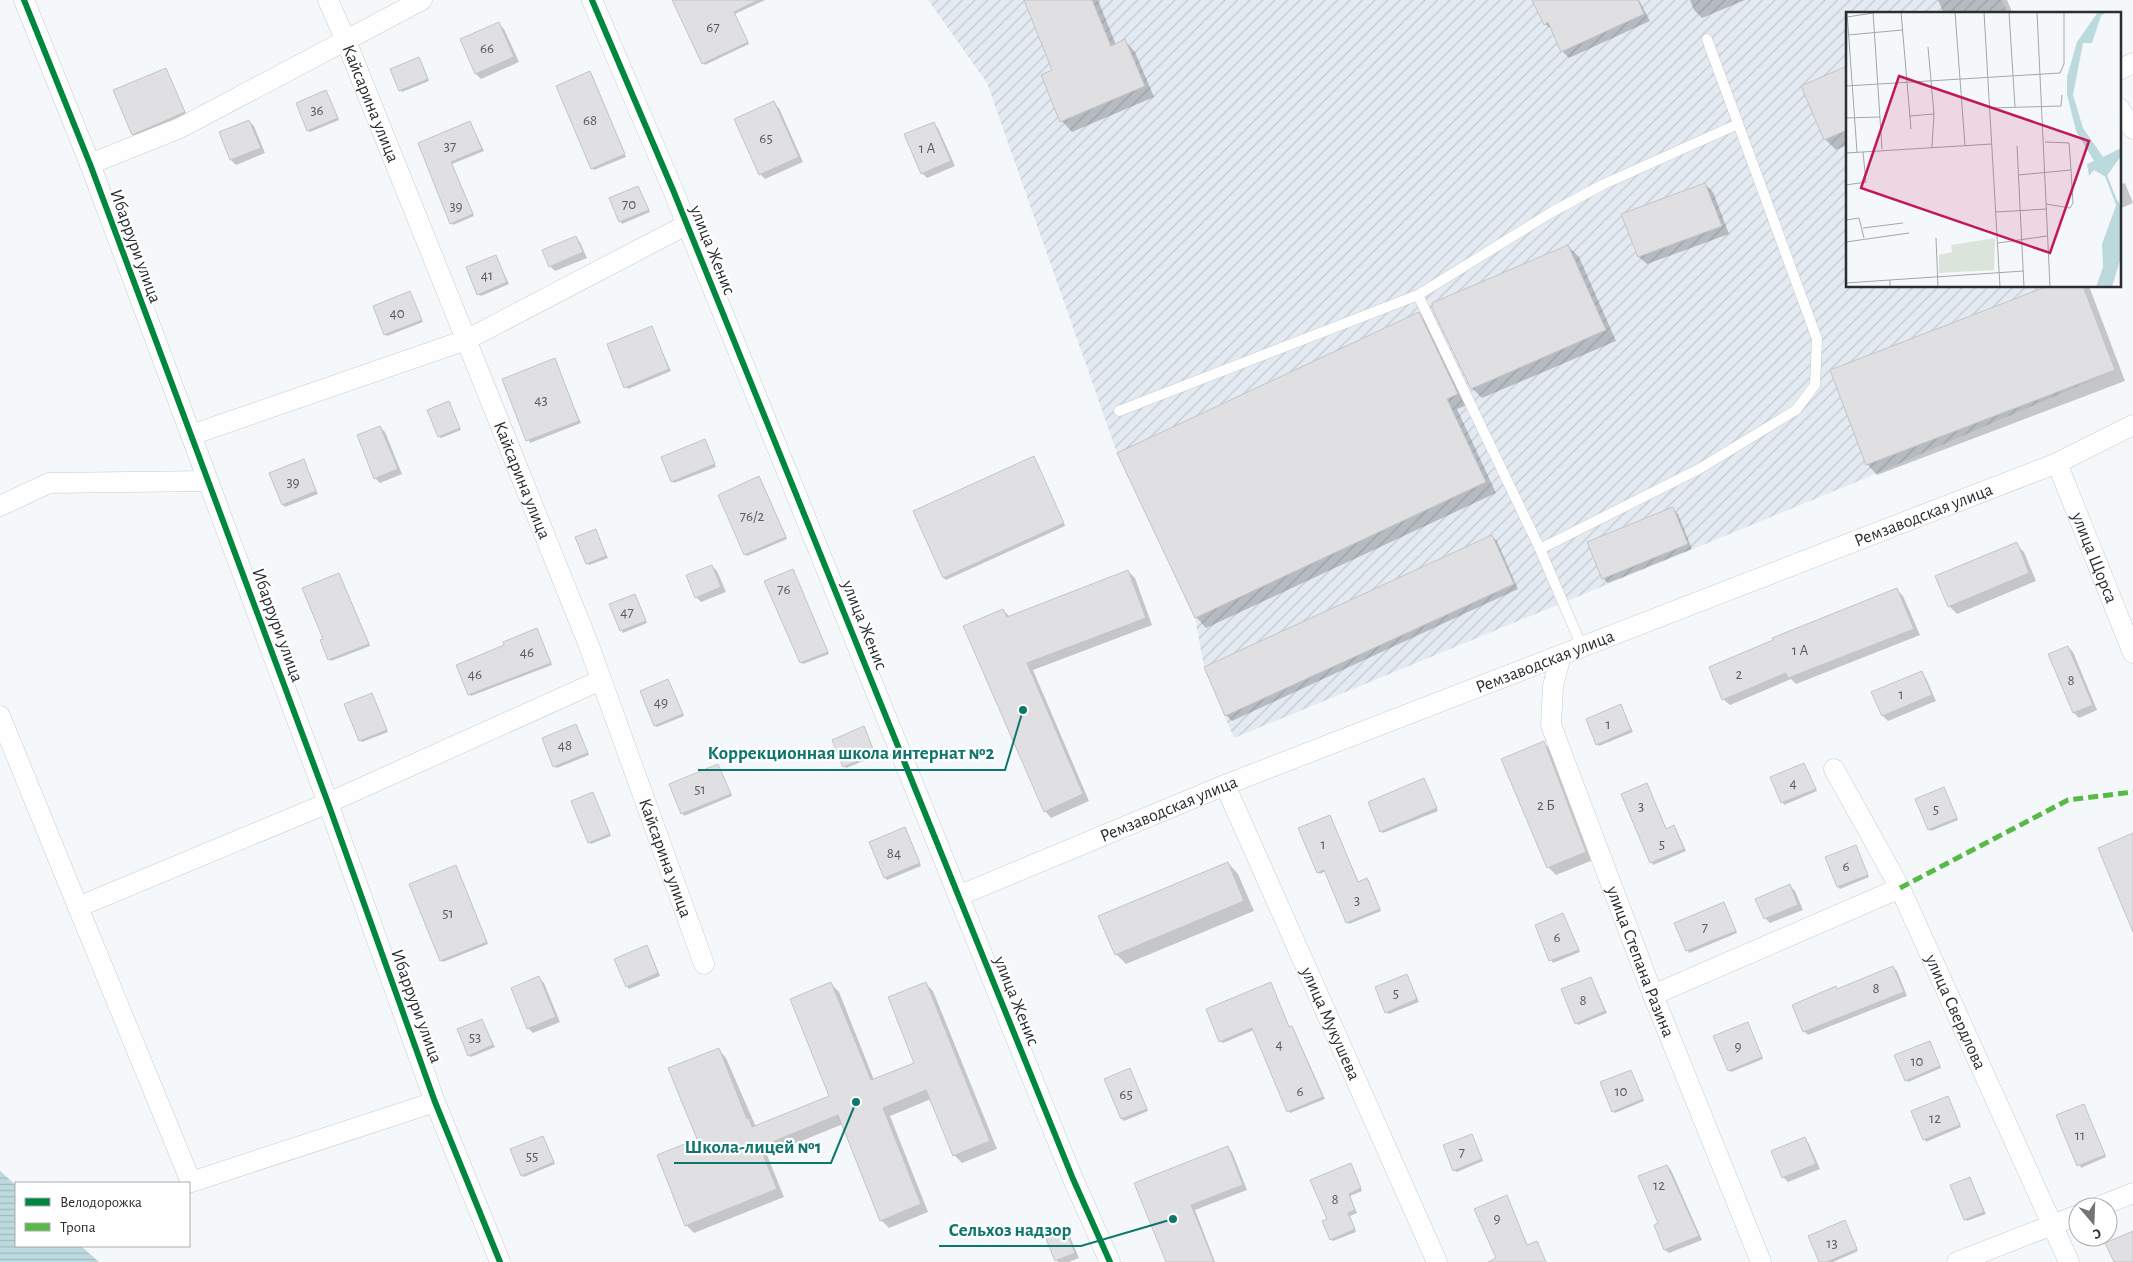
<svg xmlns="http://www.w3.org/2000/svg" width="2133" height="1262" font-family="'Alegreya Sans',sans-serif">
	<defs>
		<pattern id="industrial-furrows" width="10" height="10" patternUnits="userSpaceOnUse" patternTransform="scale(1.25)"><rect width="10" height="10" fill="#e4eaf2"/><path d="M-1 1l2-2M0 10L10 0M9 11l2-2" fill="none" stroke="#c4c9d0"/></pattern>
		<pattern id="water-rules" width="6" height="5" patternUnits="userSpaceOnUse" patternTransform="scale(1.25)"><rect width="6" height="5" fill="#bcd9de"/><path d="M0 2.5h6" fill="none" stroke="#a2bbbf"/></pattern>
	</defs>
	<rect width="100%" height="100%" fill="#f5f8fb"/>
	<path fill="url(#industrial-furrows)" d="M928,0h1074l6,14h-161v272h236l32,84 -254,110 -627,258 -30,-71 -9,-49 -78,-165 -130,-370z"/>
	<path fill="url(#water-rules)" d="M0,1171l16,14v61h65l18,16h-99z"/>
	<path fill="#0003" d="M673,0h92l-30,14 14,30 -44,21z
		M1025,0h73l18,45 9,-4 10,11 19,45 -82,35 -10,-11 -8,-51z
		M1539,0h100l11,21 -81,37 -7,-7 -9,-21 -8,-6z
		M1690,0h55l-43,18 -8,-8z
		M1938,0h69l6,14h-69z
		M499,24l5,5 15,33 -38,17 -5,-5 -14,-34z
		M421,61l8,20 -27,11 -2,-2z
		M1847,68v77l-11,5 -11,-11z
		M166,69l20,45 -51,22 -2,-2z
		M592,75l34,82 -32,13 -2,-2z
		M326,92l13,28 -29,12 -2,-2z
		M774,103l5,5 24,54 -38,17 -5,-5z
		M249,121l5,5 11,27 -29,12 -5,-5 -11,-27z
		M470,122l14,29 -32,13 22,52 -21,9 -34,-81z
		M933,123l5,5 17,38 -28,12 -5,-5z
		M2125,183l8,20 -14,6v-24z
		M1705,184l8,8 16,42 -82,30 -8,-7z
		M638,187l12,25 -28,12 -12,-25z
		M575,237l5,5 7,16 -32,13 -5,-5z
		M1568,246l11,11 37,84 -134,57 -10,-10z
		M496,256l13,28 -28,12 -3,-2z
		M2051,286h38l36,95 -248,94 -10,-11z
		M410,293l13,29 -36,14 -2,-2z
		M1418,314l11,10 39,81 -11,4 39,84 -290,135 -10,-11z
		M651,327l20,44 -43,18 -2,-2z
		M554,360l27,63 -51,20 -27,-63z
		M449,402l12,28 -20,8 -2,-2z
		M380,427l5,5 17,42 -22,9 -5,-5z
		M707,443l9,24 -42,16 -2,-2z
		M1034,458l31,68 -119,54 -2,-2z
		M303,461l15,33 -33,13 -2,-2z
		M761,480l26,59 -40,17 -2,-2z
		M1673,509l5,5 14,35 -84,34 -5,-5z
		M595,530l13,28 -19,7 -2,-2z
		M1492,536l5,5 21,48 -286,132 -5,-5 -22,-48z
		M2016,544l8,8 12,29 -79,33 -8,-8z
		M712,566l5,5 9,21 -25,10 -5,-5z
		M793,571l36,83 -26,10 -2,-2z
		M1128,571l7,7 17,47 -119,45 56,131 -38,17 -6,-7 -42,-201 7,7z
		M339,575l31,71 -39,15 -7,-21z
		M1897,590l6,6 17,39 -124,49 -5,-5 -61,26 -7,-6z
		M635,595l12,28 -24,10 -2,-3z
		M537,630l15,35 -81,31 -2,-2 37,-48z
		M2068,647l5,5 24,58 -18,8 -5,-5z
		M1921,673l5,5 10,23 -48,20 -5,-5z
		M668,680l16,36 -27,11 -2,-2z
		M372,695l16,37 -26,10 -2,-2z
		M1622,708l11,24 -34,14 -2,-2z
		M576,726l13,29 -32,13 -3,-2z
		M865,730l11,26 -30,12 -2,-2z
		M1544,743l8,8 41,109 -37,15 -8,-8z
		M1804,764l13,27 -33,14 -12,-27z
		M718,765l14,31 -48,20 -13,-31z
		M1424,780l14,31 -55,22 -2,-2z
		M1647,784l20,46 7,-3 2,2 10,22 -33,14 -31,-70z
		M1944,789l14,31 -27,11 -2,-2z
		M593,794l18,42 -20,8 -2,-2z
		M1330,817l29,66 8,-4 2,2 12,30 -32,13 -23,-53 -6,3 -2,-2z
		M905,828l16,38 -34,14 -2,-2z
		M1855,846l14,31 -29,12 -2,-2z
		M1228,863l10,11 16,37 -128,53 -10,-10z
		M456,866l32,78 -45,18 -2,-2z
		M1790,886l5,5 8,19 -33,13 -5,-5z
		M1724,904l13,29 -48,20 -13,-29z
		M1563,914l17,38 -27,11 -17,-37z
		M649,949l11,27 -31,13 -2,-3z
		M1893,967l4,4 10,25 -99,39 -4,-4 32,-43 2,2z
		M1407,975l12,27 -30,12 -3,-2z
		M539,978l5,5 16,39 -27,11 -5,-5z
		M1591,978l16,35 -29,12 -2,-2z
		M925,983l8,8 64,158 -35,14 -8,-8 -23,-56 -41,17 38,96 -39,16 -8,-8 -38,-96 -76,31 17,42 -90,36 -8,-8 12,-86 21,-89 7,8 30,69 75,-30v-113l8,8 35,88 42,-17z
		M1272,986l18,42 4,2 31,69 -35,14 -36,-83 -31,13 -3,-2z
		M482,1020l13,27 -24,10 -2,-2z
		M1747,1023l16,36 -32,13 -2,-2z
		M1929,1042l12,26 -33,14 -2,-2z
		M1130,1069l18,42 -24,10 -2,-2z
		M1630,1071l14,30 -29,12 -2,-2z
		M1949,1100l12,27 -35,15 -14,-30z
		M2085,1108l21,49 -25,11 -23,-52z
		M1471,1135l12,26 -26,11 -3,-2z
		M543,1137l12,27 -31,13 -2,-2z
		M1804,1138l5,6 11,25 -32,13 -5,-5z
		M1227,1147l5,5 15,38 -52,20 20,52h-48l-31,-79z
		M1667,1166l4,4 31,70 -33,13 -4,-3 -10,-25 4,-1z
		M1352,1167l10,24 -12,5 7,17 -7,3 6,16 -23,9 -2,-2 -3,-19z
		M1970,1178l16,36 -19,7 -2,-2z
		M1506,1197l22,49 9,-3 9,19h-47l-24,-52z
		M1845,1222l13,29 -25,11h-13z
		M1063,1227l5,5 11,26 -10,4h-11l-1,-2z"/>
	<path fill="#e0e0e3" stroke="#c4c4c7" d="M672,0h86l-24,12 14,30 -46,22z
		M1024,0h68l19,46 14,-7 20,47 -85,36 -19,-47 11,-5z
		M1532,0h106l6,14 -83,38 -13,-30 -4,3z
		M499,22l15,35 -39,17 -15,-35z
		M419,57l9,22 -29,12 -9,-22z
		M1847,66v64l-23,10 -23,-54z
		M166,68l19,44 -53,23 -19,-45z
		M590,71l35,83 -34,15 -35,-83z
		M326,90l12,28 -31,13 -11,-28z
		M774,101l25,56 -40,18 -25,-56z
		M249,120l12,28 -31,12 -11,-28z
		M470,121l12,28 -31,13 22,52 -23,10 -32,-81z
		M934,122l17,39 -30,13 -17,-40z
		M1705,183l17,43 -84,31 -17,-43z
		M638,186l11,24 -30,12 -10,-24z
		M576,236l7,16 -34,15 -7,-17z
		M1568,245l38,85 -135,59 -40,-83h2l-1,-3z
		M496,255l11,27 -30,13 -11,-28z
		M2048,286h35l32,84 -249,95 -36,-95z
		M410,291l12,29 -38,15 -11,-29z
		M1419,312l39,82 -11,5 39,83 -291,136 -78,-165z
		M652,326l17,43 -45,19 -17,-44z
		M555,358l24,63 -53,20 -24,-62z
		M449,401l11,27 -22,9 -11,-27z
		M380,426l18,43 -24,10 -17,-44z
		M705,439l10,25 -44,18 -10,-25z
		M1034,456l30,67 -121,55 -30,-67z
		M304,459l12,32 -34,14 -13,-32z
		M759,476l27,61 -42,18 -26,-60z
		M1673,507l15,37 -86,35 -15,-37z
		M596,529l10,27 -20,8 -11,-27z
		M1492,535l22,49 -289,132 -21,-49z
		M2017,542l12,31 -81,34 -13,-31z
		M712,565l9,22 -26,11 -9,-23z
		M793,569l35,83 -28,11 -36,-82z
		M1128,570l18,48 -119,45 56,131 -39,18 -81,-186 40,-17 4,8z
		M339,573l30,71 -41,16 -8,-20 3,-1 -21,-51z
		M1897,588l17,41 -126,49 -2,-5 -64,27 -13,-33 64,-27 -1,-2z
		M635,594l11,27 -26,10 -11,-27z
		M537,628l14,35 -83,32 -12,-30 48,-20 -1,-3z
		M2068,646l25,59 -20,8 -25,-59z
		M1922,671l10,24 -50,21 -11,-24z
		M668,679l15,35 -29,12 -14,-35z
		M372,693l15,37 -28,11 -15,-37z
		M1621,704l10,26 -35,15 -10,-26z
		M576,724l12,29 -35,14 -11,-29z
		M864,726l11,28 -32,13 -11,-27z
		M1544,741l42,111 -39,16 -46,-109z
		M1804,763l12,26 -35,14 -11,-26z
		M718,764l13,30 -50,20 -12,-30z
		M1424,778l13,30 -57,24 -12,-30z
		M1647,783l19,46 8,-4 10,24 -34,14 -29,-69z
		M1944,787l13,31 -29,12 -13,-31z
		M593,792l17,42 -22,9 -17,-42z
		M1330,815l28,67 9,-4 13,31 -34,14 -22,-53 -7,3 -19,-45z
		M905,827l15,36 -36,15 -15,-36z
		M2133,833v99l-35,-84z
		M1856,845l12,30 -31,12 -12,-30z
		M1228,862l16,39 -129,54 -17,-39z
		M456,865l31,77 -47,19 -31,-77z
		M1790,884l8,21 -34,14 -9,-20z
		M1724,902l12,29 -50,20 -12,-28z
		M1563,913l16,37 -30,11 -14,-36z
		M647,945l11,28 -32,14 -12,-28z
		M1893,966l11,26 -101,40 -11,-27 44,-19 1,3z
		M1407,974l10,25 -32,14 -10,-26z
		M539,976l17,41 -29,12 -16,-41z
		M1591,977l14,34 -30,13 -14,-35z
		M831,982l40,98 43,-17 -26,-66 38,-15 64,159 -37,15 -27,-66 -43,18 38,96 -41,17 -42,-106 -78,32 17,42 -92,37 -28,-71 40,-16 -29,-71 51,-20 28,71 2,-1 3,9 77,-31 -39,-97z
		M1271,982l18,45 3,-1 31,71 -36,15 -35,-84 -33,14 -13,-33z
		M482,1019l11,26 -25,11 -11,-27z
		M1748,1022l14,35 -34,14 -15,-35z
		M1930,1041l10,25 -35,15 -11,-26z
		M1130,1068l17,41 -26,10 -17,-40z
		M1631,1070l12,29 -31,13 -12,-30z
		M1948,1096l12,29 -37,15 -12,-29z
		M2084,1104l21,51 -28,11 -21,-51z
		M1472,1134l10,25 -29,12 -10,-26z
		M543,1136l11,26 -33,14 -11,-27z
		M1805,1137l11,27 -34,14 -11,-27z
		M1228,1146l15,39 -52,20 23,57h-48l-32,-79z
		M1351,1163l10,25 -12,6 6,16 -7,3 7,16 -25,11 -8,-19 5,-2 -17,-39z
		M1667,1165l32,71 -35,14 -10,-25 4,-2 -20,-47z
		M1970,1177l14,35 -20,8 -14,-35z
		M1507,1195l20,50 10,-4 9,21h-58l8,-4 -22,-49z
		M1845,1220l12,29 -30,13h-8l-11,-26z
		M1064,1226l11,27 -20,8 -11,-27z
		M2133,1231v31h-19l-9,-19z"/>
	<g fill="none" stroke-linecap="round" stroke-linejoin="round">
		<defs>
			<path id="service" d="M1418,295l122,254 42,98
				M1119,411l299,-116 134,-83 50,-27 136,-61
				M1540,549l159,-80 97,-59 19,-25 2,-46 -110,-300"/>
			<g id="minor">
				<path d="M24,0l66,164 101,271 137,368 107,299 65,160"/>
				<path id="s1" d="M328,0l18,41 242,602 116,321"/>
				<path d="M592,0l81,190 400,989 37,83"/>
				<path d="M2119,70l14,-7"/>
				<path d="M2119,108l14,21"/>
				<path d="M90,164l90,-36 242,-128"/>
				<path d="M191,435l275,-95 220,-115"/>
				<path id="s2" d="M2057,463l76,190"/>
				<path d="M0,506l49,-23 159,-2"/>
				<path id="s3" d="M1561,655l-8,31 -2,39 102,270 108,267"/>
				<path d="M0,716l78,191 250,-104 273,-123"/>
				<path id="s4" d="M1834,769l66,119 169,374"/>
				<path id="s5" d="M1225,785l212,477"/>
				<path id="s6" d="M958,896l267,-111 832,-322 76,-38"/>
				<path d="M78,907l113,275 244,-80"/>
				<path d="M1653,995l247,-107"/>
				<path d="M2098,1207l35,-14"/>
				<path d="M1957,1262l121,-47"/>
			</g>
		</defs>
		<use href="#service" stroke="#c8cbcd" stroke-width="11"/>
		<use href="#minor" stroke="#c8cbcd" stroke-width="21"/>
		<use href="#service" stroke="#fefefe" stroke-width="10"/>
		<use href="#minor" stroke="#fefefe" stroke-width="20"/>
		<path stroke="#58b947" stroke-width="5" stroke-dasharray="10 5" stroke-linecap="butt" d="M1900,888l168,-88 65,-8"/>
		<defs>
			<path id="cycleway" d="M24,0l66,164 101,271 137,368 107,299 65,160
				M592,0l81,190 400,989 37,83"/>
		</defs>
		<use href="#cycleway" stroke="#fff" stroke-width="9"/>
		<use href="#cycleway" stroke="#00873e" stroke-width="6"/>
	</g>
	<g text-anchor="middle" stroke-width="4.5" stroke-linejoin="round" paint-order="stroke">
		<g font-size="15" fill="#595b5d">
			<text x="713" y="32">67</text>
			<text x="487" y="53">66</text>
			<text x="317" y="115">36</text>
			<text x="590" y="125">68</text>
			<text x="766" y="143">65</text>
			<text x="450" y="151">37</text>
			<text x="927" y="153">1 А</text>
			<text x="629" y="209">70</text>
			<text x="456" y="211">39</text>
			<text x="487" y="280">41</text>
			<text x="397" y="318">40</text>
			<text x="541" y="405">43</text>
			<text x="293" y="487">39</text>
			<text x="752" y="521">76/2</text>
			<text x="784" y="594">76</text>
			<text x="627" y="617">47</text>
			<text x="1800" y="655">1 А</text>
			<text x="527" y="657">46</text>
			<text x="475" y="679">46</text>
			<text x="1739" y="679">2</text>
			<text x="2071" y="685">8</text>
			<text x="1901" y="699">1</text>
			<text x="661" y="707">49</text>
			<text x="1608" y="729">1</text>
			<text x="565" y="750">48</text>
			<text x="1793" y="788">4</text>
			<text x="700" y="794">51</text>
			<text x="1546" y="810">2 Б</text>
			<text x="1641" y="811">3</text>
			<text x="1936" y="814">5</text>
			<text x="1323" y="849">1</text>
			<text x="1662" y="849">5</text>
			<text x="894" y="858">84</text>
			<text x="1846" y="871">6</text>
			<text x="1357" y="905">3</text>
			<text x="448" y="918">51</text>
			<text x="1705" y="932">7</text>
			<text x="1557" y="942">6</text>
			<text x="1876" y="993">8</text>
			<text x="1396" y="998">5</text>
			<text x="1583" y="1005">8</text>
			<text x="475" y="1042">53</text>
			<text x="1279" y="1049">4</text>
			<text x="1738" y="1051">9</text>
			<text x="1917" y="1066">10</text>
			<text x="1300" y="1096">6</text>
			<text x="1621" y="1096">10</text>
			<text x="1126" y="1099">65</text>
			<text x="1935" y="1123">12</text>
			<text x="2080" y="1140">11</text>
			<text x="1462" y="1157">7</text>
			<text x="532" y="1161">55</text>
			<text x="1659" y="1190">12</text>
			<text x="1335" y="1204">8</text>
			<text x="1497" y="1223">9</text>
			<text x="1832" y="1248">13</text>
		</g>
		<g font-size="18" fill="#2b2d2f" stroke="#fff">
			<text dy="6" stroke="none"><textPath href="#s1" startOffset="112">Кайсарина улица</textPath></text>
			<text transform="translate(136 246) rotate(70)" y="6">Ибаррури улица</text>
			<text transform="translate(713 250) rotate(68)" y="6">улица Женис</text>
			<text dy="6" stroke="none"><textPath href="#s1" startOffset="518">Кайсарина улица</textPath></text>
			<text dy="6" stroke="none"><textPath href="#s6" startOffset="1038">Ремзаводская улица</textPath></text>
			<text dy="6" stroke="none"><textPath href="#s2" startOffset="102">улица Щорса</textPath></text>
			<text transform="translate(278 625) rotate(70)" y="6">Ибаррури улица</text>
			<text transform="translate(865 625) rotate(68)" y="6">улица Женис</text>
			<text dy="6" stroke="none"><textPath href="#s6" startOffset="632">Ремзаводская улица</textPath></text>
			<text dy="6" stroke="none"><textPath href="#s6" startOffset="228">Ремзаводская улица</textPath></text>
			<text dy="6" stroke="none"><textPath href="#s1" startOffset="922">Кайсарина улица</textPath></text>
			<text dy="6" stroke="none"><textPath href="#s3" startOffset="324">улица Степана Разина</textPath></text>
			<text transform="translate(1017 1001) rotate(68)" y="6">улица Женис</text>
			<text transform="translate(417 1006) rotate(70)" y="6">Ибаррури улица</text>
			<text dy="6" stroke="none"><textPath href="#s4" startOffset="272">улица Свердлова</textPath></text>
			<text dy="6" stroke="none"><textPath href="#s5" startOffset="261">улица Мукушева</textPath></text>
		</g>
	</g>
	<g transform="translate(1846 12)">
		<rect width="275" height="275" fill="#f5f8fb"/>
		<path d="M149,226l-1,32 -55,3v-18l13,-3 -1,-7z" fill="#dbe4da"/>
		<path d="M252,0h8l-5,4 -9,27h-9l-10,52 10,33 20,29 18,-9v8l-15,21 -12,-7 -5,6 -2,-12 7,-3 -18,-30 -9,-36v-18l10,-35zM272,188l3,9v48l-9,30h-16l7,-20 -1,-23z" fill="#bcd9de"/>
		<path fill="none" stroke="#bcd9de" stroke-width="2.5" d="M259,161l12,31"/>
		<path fill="none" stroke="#a4a7a9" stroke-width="1" d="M1,0l10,140M27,0l9,137M55,0l10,117M109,0l10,134M138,0l16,275M163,0l6,95M191,0l13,275M1,5l26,-4M2,23l54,-5M82,35l6,67 -2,33M0,74l214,-13 4,-9v-52M144,96l71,-2 1,-11M63,104l25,-2M0,106l34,-1M199,130l24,1 2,27M171,134l7,141M0,141l146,-9M172,163l53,-5 2,33 -3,5 -24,-4M0,173l20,-3 -3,-30M150,200l51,-3M0,208l13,-2 5,20M17,216l40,-5M90,226l2,49M0,230l63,-9M152,231l49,-7M44,268l134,-9M0,271l44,-3v7"/>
		<path fill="#c2185b" fill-opacity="0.15" stroke="#c2185b" stroke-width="2.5" d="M53,64l190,65 -39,112 -189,-65z"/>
		<rect width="275" height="275" fill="none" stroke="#2b2d2f" stroke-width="2.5"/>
	</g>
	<path fill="none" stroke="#0f766e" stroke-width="2" d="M1023 710L1005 770H698M856 1102L831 1163H674M1173 1219L1081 1246H939"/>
	<g fill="#0f766e" stroke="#fff" stroke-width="2">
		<circle cx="1023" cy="710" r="5"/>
		<circle cx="856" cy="1102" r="5"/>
		<circle cx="1173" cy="1219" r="5"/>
	</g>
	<g font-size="19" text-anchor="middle" font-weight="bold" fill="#0f766e" stroke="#fff" stroke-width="4.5" stroke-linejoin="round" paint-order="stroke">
		<text x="851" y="759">Коррекционная школа интернат №2</text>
		<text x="753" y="1153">Школа-лицей №1</text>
		<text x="1010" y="1236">Сельхоз надзор</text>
	</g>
	<rect x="15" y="1182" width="175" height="65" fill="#ffffff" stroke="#aaabac"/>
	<rect x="25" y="1198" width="25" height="8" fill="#00873e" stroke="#aaabac"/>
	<text x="60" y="1207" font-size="15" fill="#2b2d2f">Велодорожка</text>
	<rect x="25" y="1223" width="25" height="8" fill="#58b947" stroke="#aaabac"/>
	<text x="60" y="1232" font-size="15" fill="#2b2d2f">Тропа</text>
	<g transform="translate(2093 1222) rotate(161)"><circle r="24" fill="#ffffff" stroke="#aaabac"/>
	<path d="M0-4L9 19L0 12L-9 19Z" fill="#727476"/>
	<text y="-8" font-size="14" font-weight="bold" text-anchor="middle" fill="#2b2d2f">С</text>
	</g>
</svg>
